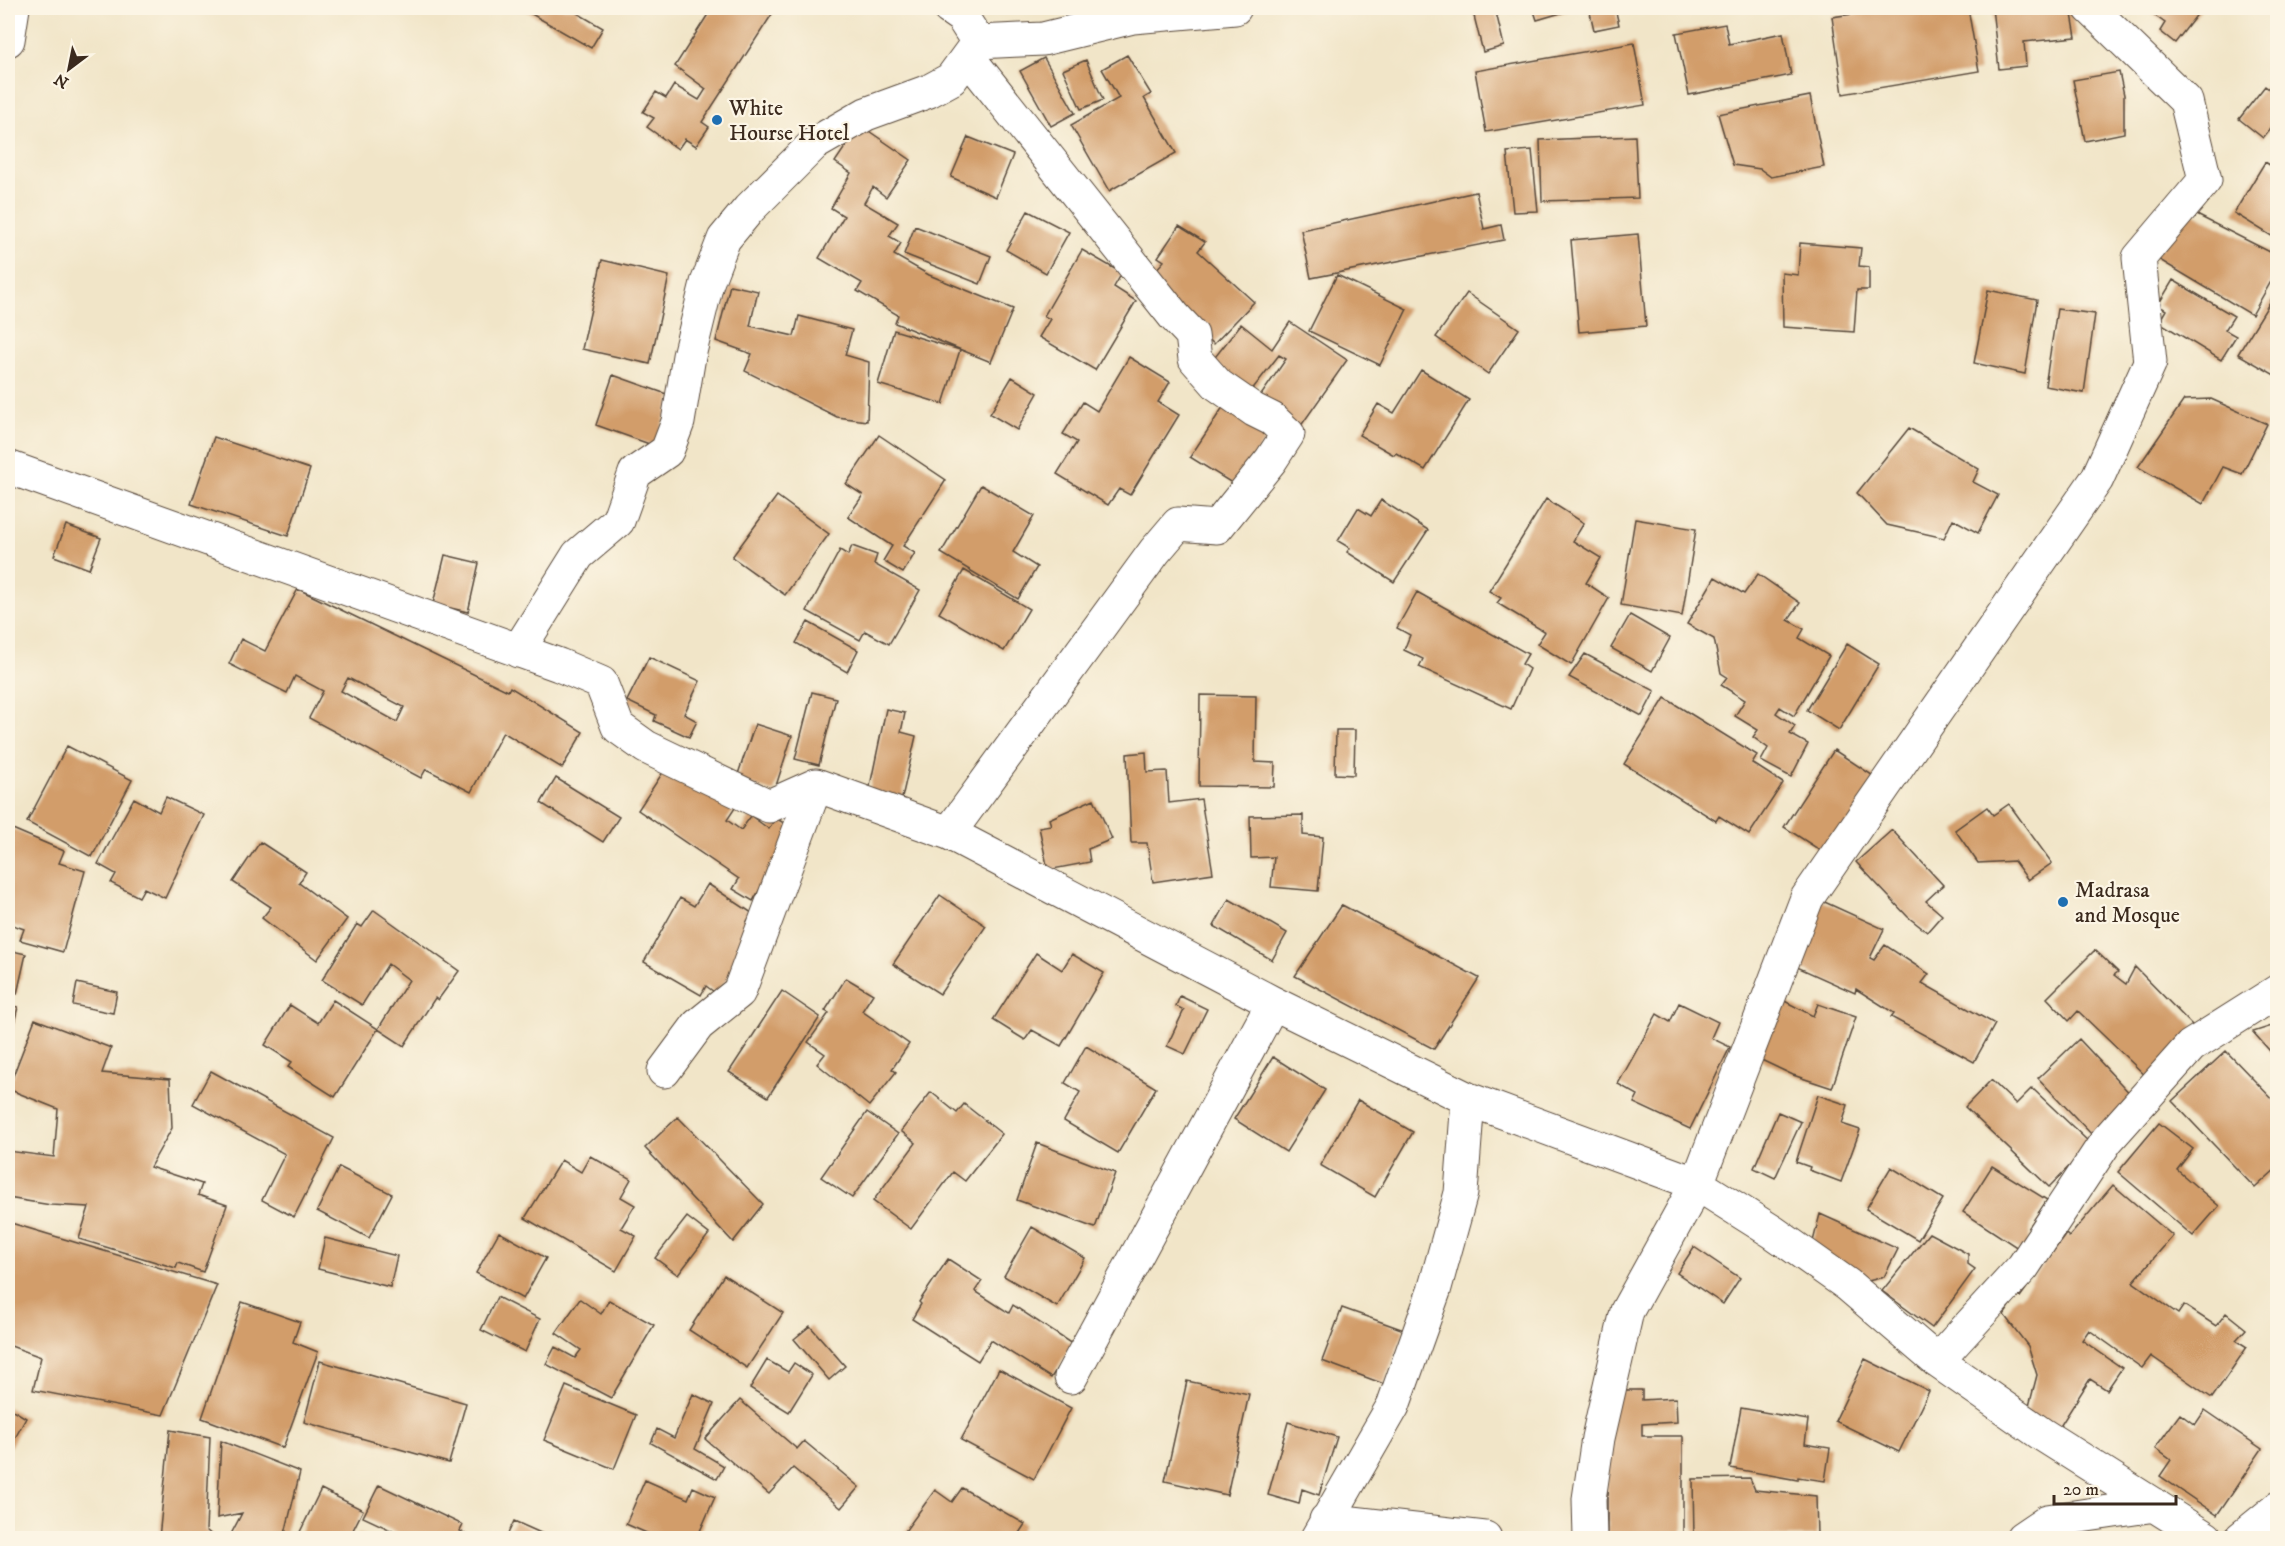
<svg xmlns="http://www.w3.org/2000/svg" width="2285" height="1546" font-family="'IM FELL DW Pica',serif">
	<rect width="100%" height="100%" fill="#fcf5e5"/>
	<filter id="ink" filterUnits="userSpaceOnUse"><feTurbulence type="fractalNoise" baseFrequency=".0167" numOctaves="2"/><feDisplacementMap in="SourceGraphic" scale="12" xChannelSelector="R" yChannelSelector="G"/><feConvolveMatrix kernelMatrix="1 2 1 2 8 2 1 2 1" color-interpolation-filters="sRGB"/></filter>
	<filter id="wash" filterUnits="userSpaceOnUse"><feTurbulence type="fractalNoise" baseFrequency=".008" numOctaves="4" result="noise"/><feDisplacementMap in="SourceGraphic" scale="24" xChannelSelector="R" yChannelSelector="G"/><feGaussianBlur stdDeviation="1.35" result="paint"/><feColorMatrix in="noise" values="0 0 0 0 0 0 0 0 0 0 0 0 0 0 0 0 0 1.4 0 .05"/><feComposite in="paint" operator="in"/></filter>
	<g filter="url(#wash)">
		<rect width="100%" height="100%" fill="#f1e5c8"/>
		<g id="blocks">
			<path fill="#d29d6a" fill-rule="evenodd" d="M521,8h60l-4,5 26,15 -12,20z
				M712,8h64l-74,114 7,5 -13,19 -11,-7 -7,10 -31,-22 7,-9 -11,-6 13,-20 10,6 8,-13 25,15 7,-11 -31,-23z
				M1472,8h23l9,38 -21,6z
				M1533,8h37l1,2 -34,10z
				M1589,8h26l4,17 -25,5z
				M1894,8h74l11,63 -136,23 -11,-77z
				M1992,8h79l5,29 -52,5 2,24 -27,3z
				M2144,8h58l-27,35 -15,-12 5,-8z
				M1725,24l4,20 54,-11 8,42 -102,20 -13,-62z
				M1634,43l11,62 -159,27 -11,-61z
				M1127,55l24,39 -7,4 32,55 -67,38 -38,-66 48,-27 -17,-29z
				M1044,58l31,55 -24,13 -31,-55z
				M1086,60l17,40 -22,9 -18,-39z
				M2119,72l5,23v38l-39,8 -12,-61z
				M2265,86l13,10v23l-15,19 -24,-19z
				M1810,96l14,71 -53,10 -11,-8 -27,-4 -15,-51z
				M860,125l51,35 -25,37 -13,-10 -9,16 34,20 -9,13 12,7 -7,12 35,20 84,34 -22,53 -96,-39 3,-8 -41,-24 5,-8 -43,-25 25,-42 -13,-8 20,-35 -16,-11z
				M1635,136l3,62 -96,3 -2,-61z
				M968,137l45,18 -17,42 -45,-20z
				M1532,150l6,61 -25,1 -6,-60z
				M2265,162l13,8v70l-44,-27z
				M1476,192l8,37 17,-4 3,15 -193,38 -10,-48z
				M2187,210l91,46v13l-26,46 -99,-59z
				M1028,211l41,21 -23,41 -40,-23z
				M915,226l76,30 -11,28 -76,-30z
				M1179,226l26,16 -7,9 56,51 -40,42 -68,-63 18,-20 -6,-4z
				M1638,234l8,92 -67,6 -8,-92z
				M1800,243l61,5 -2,18 10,1v23h-12l-3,42 -71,-5 -1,-54 16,2z
				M1082,250l40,23 -8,14 22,14 -41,69 -56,-33 11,-18 -6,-3z
				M602,260l67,16 -19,88 -68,-15z
				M1337,275l70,34 -27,56 -71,-34z
				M2173,280l61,36 -9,14 11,6 -15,24 -62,-38 7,-12 -8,-5z
				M730,285l28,6 -8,35 44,10 5,-20 53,14 -7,25 24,7 -2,59 -30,-4 -92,-46 7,-17 -36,-13z
				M2278,289v88l-40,-23z
				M1988,290l49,10 -12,74 -51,-11z
				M1467,293l52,36 -31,45 -52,-37z
				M2057,309l38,5 -11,79 -39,-7z
				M1290,322l57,38 -49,70 -41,-29 29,-42 -7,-4 -28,36 -39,-30 29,-37 31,25z
				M894,330l66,20 -17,54 -65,-20z
				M1129,357l41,25 -12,20 21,13 -49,80 -11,-6 -11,16 -51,-31 20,-32 -14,-8 20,-32 14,9z
				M1421,370l48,30 -44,70 -29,-17 -2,2 -35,-20 19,-31 16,9z
				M613,375l59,21 -17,50 -59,-21z
				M1012,377l26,16 -21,37 -27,-16z
				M2211,399l56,25 -25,50 -19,-7 -20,37 -65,-37 46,-67z
				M1227,401l44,30 -36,54 -45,-28z
				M1909,428l70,41 -6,13 25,13 -20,38 -25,-14 -9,19 -57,-13 -30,-32z
				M879,435l67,45 -43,66 12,7 -12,20 -20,-12 9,-15 -44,-29 15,-22 -17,-11z
				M214,437l96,32 -22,67 -97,-32z
				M981,485l53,31 -21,36 24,15 -19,32 -77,-46z
				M777,496l52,38 -44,61 -53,-38z
				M1546,499l38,24 -11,18 28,17 -15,25 23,15 -38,67 -34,-21 8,-12 -48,-29 4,-5 -12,-7z
				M1381,500l47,30 -34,52 -47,-30 3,-4 -12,-7 20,-33 13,8z
				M1635,519l61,10 -14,87 -61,-11z
				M66,525l35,13 -12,31 -35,-13z
				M852,546l25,9 -3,9 46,26 -31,54 -24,-13 -5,9 -53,-29 33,-61 8,5z
				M445,555l34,8 -11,49 -35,-8z
				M964,570l65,39 -25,42 -65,-38z
				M1758,574l42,29 -12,17 16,9 -5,9 30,18 -35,60 -14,-9 -4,6 19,13 -5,8 18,10 -17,33 -30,-16 7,-13 -15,-11 5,-7 -23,-14 10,-16 -24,-15 6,-8 -6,-4 -7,-34 -27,-15 28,-47 29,17z
				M298,589l210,102 2,-4 73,45 -21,36 -59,-36 -32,60 -45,-23 -5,9 -112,-60 14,-27 -28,-15 -8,17 -58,-29 12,-25 24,12zM348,678l56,29 -7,15 -56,-31z
				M1417,592l111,62 -6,10 7,5 -18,40 -92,-42 4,-8 -19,-9 6,-15 -13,-7z
				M1630,615l40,23 -18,33 -41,-23z
				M808,622l50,28 -11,22 -51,-29z
				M1847,644l32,20 -40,66 -32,-20z
				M1585,654l70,37 -13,25 -73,-39z
				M649,657l51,24 -16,33 13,7 -8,16 -35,-16 2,-6 -29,-14z
				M812,692l24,6 -17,67 -24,-6z
				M1200,695l56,1 -1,66 20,1 -1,24 -75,-1z
				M1665,698l92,57 -5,8 31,20 -34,52 -30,-19 -3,5 -92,-57z
				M886,709l19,4 -4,19 15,4 -14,62 -33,-7z
				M755,724l37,12 -18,56 -38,-12z
				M1336,730h19l-1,45 -19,-1z
				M67,746l65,34 -40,77 -65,-35z
				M1834,750l50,33 -52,75 -48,-31z
				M1146,752l1,20 20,-1 2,32 32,-4 12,74 -60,9 -6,-39h-16l-4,-89z
				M671,760l66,45 -10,15 14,10 10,-14 18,13 6,-11 20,11 -42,72 -20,-12 6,-10 -101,-69z
				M556,778l63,39 -16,25 -62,-39z
				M166,797l38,18 -39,83 -21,-10 -5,9 -28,-14 5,-9 -18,-10 36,-66 25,14z
				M1094,799l18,40 -24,10 2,13 -42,8 -9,-43 12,-2 -2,-6z
				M2009,804l43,59 -24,17 -14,-19 -36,2 -23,-33 32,-23 6,8z
				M1303,815v20l20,2 -5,54 -47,-4 3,-30 -23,1 -1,-42z
				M8,827l56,24 -5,12 26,8 -22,81 -43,-12 4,-11 -14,-5 -2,4z
				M1892,830l51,55 -17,16 16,14 -15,17 -19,-15 -52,-55z
				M260,842l46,30 -7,11 48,36 -30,41 -55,-42 9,-11 -38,-25z
				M708,884l44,29 -6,10 12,8 -41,63 -11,-8 -5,9 -57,-33 36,-64 14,8z
				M940,895l46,31 -46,68 -47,-30z
				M1229,899l58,34 -15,27 -58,-34z
				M1818,899l66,30 -14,29 4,2 11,-15 44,29 -7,9 73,41 -21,38 -83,-45 3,-4 -38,-24 -1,4 -67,-30z
				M1342,905l137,73 -45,71 -139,-73z
				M374,910l85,61 -21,29 -3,-2 -31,48 -26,-17 31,-49 -21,-16 -26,41 -40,-25 35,-56 5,3z
				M8,950l18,4 -9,40 -9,-2z
				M2095,950l23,22 -4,3 12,9 9,-17 59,60 -43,54 -73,-70 -9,10 -22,-23z
				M1036,953l26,17 10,-16 32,19 -43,73 -29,-16 -7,10 -32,-20z
				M846,978l27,16 -11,17 47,33 -17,25 4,3 -27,34 -52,-42 8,-10 -17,-12 21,-29 -4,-2z
				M77,983l40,9 -4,21 -40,-8z
				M782,991l38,26 -52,80 -39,-25z
				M1180,996l27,13 -22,45 -18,-8 17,-36 -8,-4z
				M1775,996l38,20 5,-12 38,13 -24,71 -39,-13 -40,-19z
				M333,1000l45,29 -43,68 -47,-30 4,-5 -27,-17 25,-40 28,18z
				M1679,1003l39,19 -7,16 19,9 -40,82 -56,-26 4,-8 -20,-11 39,-70 13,8z
				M8,1005l10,2 -10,40z
				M35,1019l76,29 -9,25 68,6 2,49 -22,39 52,17 -4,11 29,10 -24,67 -25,-9 -2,5 -97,-29 10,-32 -38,-2 -43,-7v-47l46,6 4,-48 -50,-20z
				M2278,1024v36l-25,-28z
				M2079,1039l56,60 -41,38 -56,-59z
				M1086,1046l70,42 -38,65 -54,-32 16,-29 -15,-9z
				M2226,1051l52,54v62l-23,21 -83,-87z
				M1273,1057l52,33 -39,62 -52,-33z
				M211,1071l123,67 -40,79 -32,-17 23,-46 -92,-50z
				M1991,1080l25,24 16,-16 59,56 -42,43 -84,-80z
				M931,1092l26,21 7,-9 38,30 -37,47 -12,-9 -42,57 -38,-28 43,-58 -15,-12z
				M1818,1095l30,10 -6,19 18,6 -19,52 -32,-12 1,-3 -14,-5z
				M1358,1100l55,32 -38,65 -55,-32z
				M867,1112l31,22 -46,64 -31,-21z
				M1778,1112l23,10 -26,56 -21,-10z
				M678,1117l85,87 -30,38 -88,-94z
				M2159,1123l34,26 -16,21 42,36 -26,30 -75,-64z
				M1037,1143l78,30 -20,55 -78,-28z
				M590,1156l41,23 -10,18 14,8 -14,23 15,8 -20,35 -91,-53 36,-58 20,12z
				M1992,1166l55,34 -16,24 -4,30 -64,-42z
				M339,1167l53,27 -23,44 -52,-27z
				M1891,1167l52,32 -25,41 -52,-31z
				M2113,1185l60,51 -40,46 45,32 6,-9 32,21 10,-13 20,16 -10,11 11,7 -35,51 -61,-42 -9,12 -53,-38 -7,10 40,28 -15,22 -17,-11 -36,57 -28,-18 11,-43 -9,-29 -24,-31 13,-19 3,1 46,-63 3,3z
				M1820,1214l78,35 -14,28 -20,5 -55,-25z
				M687,1217l22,17 -31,41 -23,-17z
				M11,1223l206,62 -54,130 -130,-25 8,-33 -33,-12v-113z
				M1032,1227l53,31 -28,49 -53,-31z
				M499,1232l47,26 -23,41 -47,-26z
				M1929,1233l39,21v10l7,5 -43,59 -50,-37z
				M325,1238l72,18 -7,31 -72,-18z
				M1694,1247l46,31 -17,26 -46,-31z
				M948,1259l34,22 -7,10 34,22 4,-8 59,39 -21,34 -60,-38 -13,21 -66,-42 9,-15 -2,-2z
				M724,1275l59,38 -36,55 -58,-38z
				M497,1297l43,22 -15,33 -44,-22z
				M580,1299l21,15 8,-14 45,25 -43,73 -65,-34 9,-17 20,11 6,-8 -25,-17z
				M242,1302l58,20 -7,20 25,10 -35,96 -81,-30z
				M1342,1308l62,22 -20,54 -62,-23z
				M810,1326l35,40 -16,14 -35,-41z
				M1865,1359l64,32 -30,61 -64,-31z
				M767,1360l21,12 6,-9 18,12 -23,37 -39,-24z
				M320,1361l146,42 -17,60 -145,-41z
				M999,1369l72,39 -37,71 -73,-39z
				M1187,1381l62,13 -22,101 -62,-14z
				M566,1386l70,29 -22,54 -70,-29z
				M1611,1390h31v10l34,-2 1,24 -35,2v12h41v102h-76v-103z
				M693,1394l21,10 -19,45 29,17 -7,13 -66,-36 6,-14 17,9z
				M740,1400l57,49 7,-8 55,46 -18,21 -48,-40 -24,26 -64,-55z
				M8,1407l18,11 -18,33z
				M1741,1408l67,12 -3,24 25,4 -5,33 -27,-4v3l-68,-12z
				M2205,1410l57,39 -45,66 -57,-39 11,-16 -16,-12 25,-34 15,11z
				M1288,1422l49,15 -18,58 -17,-6 -3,15 -31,-9z
				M170,1430l40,7 -4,93 9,8h-56z
				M221,1441l79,31 -16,66h-55l13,-25 -25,5z
				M1750,1478l5,12 61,6 1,40 -123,2 -1,-59z
				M645,1480l43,19 5,-12 22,10 -18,41h-39l-32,-14z
				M379,1485l84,40 -3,6 14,7h-66l-45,-21z
				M962,1488l63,36 -9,14h-116l35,-48 17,12z
				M321,1489l42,21 -14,28h-52z
				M514,1521l38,17h-46z
				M359,1533l11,5h-14z"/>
		</g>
	</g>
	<g filter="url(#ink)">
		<use href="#blocks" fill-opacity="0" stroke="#564638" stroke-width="1.5"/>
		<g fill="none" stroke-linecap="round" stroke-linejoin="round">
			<defs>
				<path id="minor" d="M978,42l65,-3 90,-22 102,-9
					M8,467l551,198 42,18 17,44 28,20 123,59 47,-21 133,48 324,170 195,96 229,85 76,48 75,53 89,76 106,74 163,103
					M518,651l60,-96 40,-34 17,-48 32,-22 11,-29 11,-66 18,-73 17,-44 25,-30 65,-65 52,-30 63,-23 22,-12 27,-37 -16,-25 -13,-9
					M949,833l206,-282 23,-27 39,3 54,-67 17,-26 -16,-15 -18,-9 -36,-25 -23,-26 -3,-24 -18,-19 -206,-259
					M664,1071l34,-46 41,-33 77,-207
					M1937,1361l86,-94 84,-127 84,-94 87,-55
					M1071,1377l202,-374
					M1326,1520l159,18
					M1317,1538l76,-132 41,-115 27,-98 7,-94
					M1590,1538l-1,-39 9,-61 29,-127 70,-127 110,-286 290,-419 53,-117 -11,-104 66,-78 -19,-79 -96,-93
					M2022,1538l25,-17 108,-16
					M2241,1538l37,-30"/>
				<path id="primary" d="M8,40l5,-32"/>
			</defs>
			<use href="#minor" stroke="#564638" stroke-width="35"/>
			<use href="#primary" stroke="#564638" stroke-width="35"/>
			<use href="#minor" stroke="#fff" stroke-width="33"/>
			<use href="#primary" stroke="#fff" stroke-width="33"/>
		</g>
	</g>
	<g fill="#1f6fb2" stroke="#fcf5e5" stroke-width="2">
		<circle cx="717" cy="120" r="6"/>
		<circle cx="2063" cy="902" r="6"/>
	</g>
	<g text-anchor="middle" stroke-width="4.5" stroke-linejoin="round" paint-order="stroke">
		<g font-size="22" fill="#3b2a1e" stroke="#fcf5e5" text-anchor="start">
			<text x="729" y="115">White<tspan x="729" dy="25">Hourse Hotel</tspan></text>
			<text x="2075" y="897">Madrasa<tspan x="2075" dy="25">and Mosque</tspan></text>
		</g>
	</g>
	<rect width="2285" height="1546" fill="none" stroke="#fcf5e5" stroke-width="30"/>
	<g transform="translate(69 69) rotate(212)" stroke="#fcf5e5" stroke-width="4.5" paint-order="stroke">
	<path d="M0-4.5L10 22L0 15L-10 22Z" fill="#3b2a1e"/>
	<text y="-9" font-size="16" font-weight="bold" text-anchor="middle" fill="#3b2a1e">N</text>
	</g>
	<path d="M2054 1495v9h122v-9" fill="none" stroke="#3b2a1e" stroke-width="3"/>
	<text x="2063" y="1495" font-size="18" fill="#3b2a1e" stroke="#fcf5e5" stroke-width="4.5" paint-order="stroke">20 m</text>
</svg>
